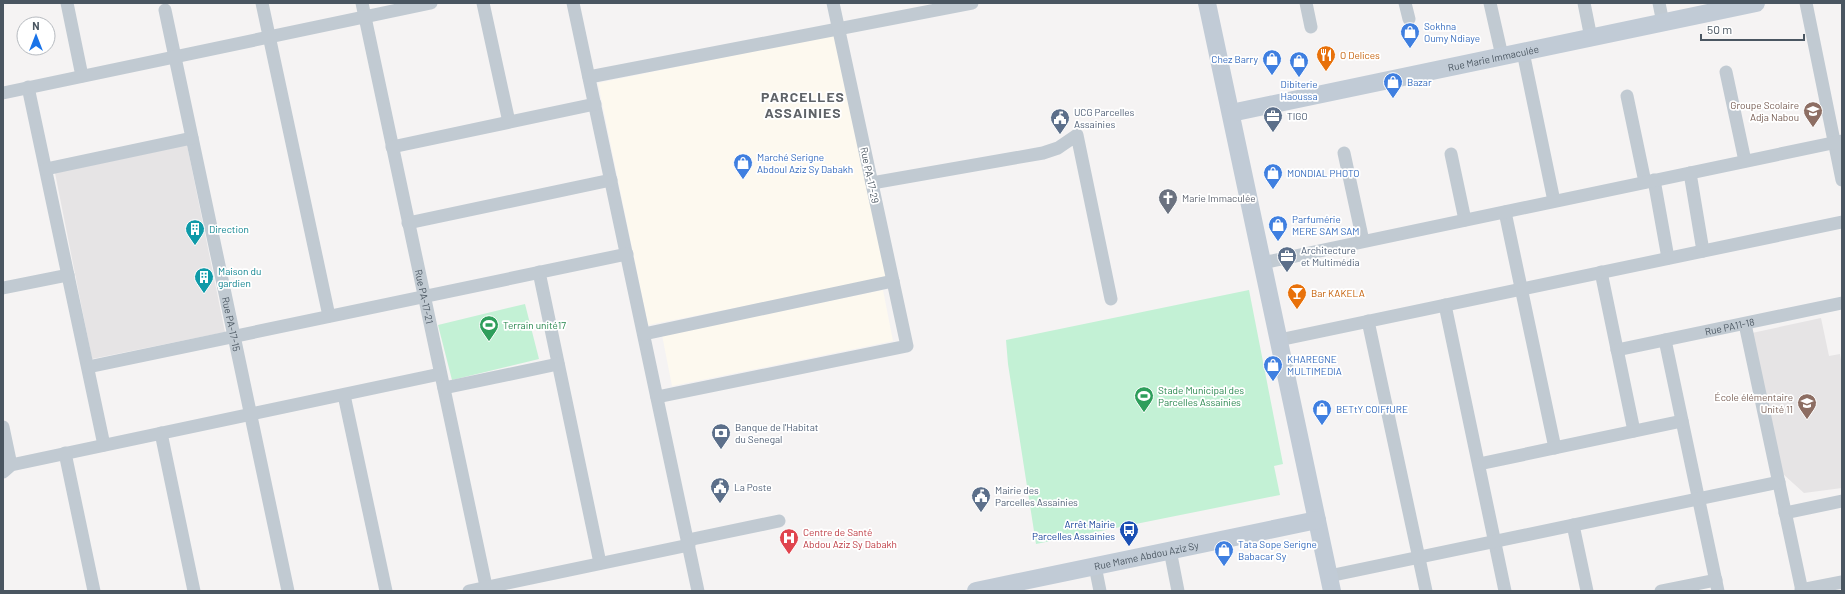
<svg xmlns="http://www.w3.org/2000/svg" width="1845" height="594" font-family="Barlow,sans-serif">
	<rect width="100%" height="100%" fill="#f5f3f3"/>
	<path fill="#fdf9ef" d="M837,34l51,244 -240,47 -50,-242z
		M883,290l10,51 -221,45 -10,-51z"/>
	<path fill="#e6e4e5" d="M187,145l38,187 -133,27 -37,-186z
		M1821,318l8,38 11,-2 2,12v122l-38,5 -21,-19 -31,-141z"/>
	<path fill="#c3f1d5" d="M1249,290l34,174 -9,2 6,29 -244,49 -28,-180 -2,-24z
		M525,304l14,55 -87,21 -14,-55z"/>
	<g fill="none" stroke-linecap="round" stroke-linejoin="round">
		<g stroke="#c1cad2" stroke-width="13">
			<path d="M67,3l15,73"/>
			<path d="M262,3l67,313"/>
			<path id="s1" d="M362,3l125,588"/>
			<path d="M483,3l26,119"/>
			<path d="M573,3l125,588"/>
			<path d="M1306,3l5,24"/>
			<path d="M1405,3l4,16"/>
			<path d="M1490,3l12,53"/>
			<path d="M1584,3l7,35"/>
			<path d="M1659,3l4,20"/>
			<path d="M1806,3l36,177"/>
			<path id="s2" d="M165,10l123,581"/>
			<path d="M1523,52l31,149"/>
			<path d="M1726,72l19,89"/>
			<path d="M589,77l383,-74"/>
			<path d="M28,87l76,358"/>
			<path d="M3,93l428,-90"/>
			<path d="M1627,96l18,86"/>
			<path d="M392,147l203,-43"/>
			<path d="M1344,153l19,88"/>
			<path d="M1451,154l14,66"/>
			<path d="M46,169l146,-31"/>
			<path d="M1690,173l13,78"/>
			<path d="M1654,180l14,78"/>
			<path d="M872,183l171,-30 15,-5 19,-13 34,164"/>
			<path d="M1505,212l50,236"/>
			<path d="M408,223l203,-43"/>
			<path d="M1262,263l580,-122"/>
			<path d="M539,272l61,291"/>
			<path d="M1601,272l33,159"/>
			<path d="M3,288l65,-13"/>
			<path d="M1445,305l60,286"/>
			<path d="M1368,321l58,270"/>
			<path d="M1745,324l57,267"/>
			<path d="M644,334l249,-53"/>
			<path d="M1279,340l563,-118"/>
			<path d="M1665,340l53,251"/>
			<path id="s3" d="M1617,350l225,-47"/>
			<path d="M88,367l539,-113"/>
			<path d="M444,388l114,-24"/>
			<path d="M344,395l42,196"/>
			<path d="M657,397l250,-51 -74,-343"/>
			<path d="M3,427l8,38"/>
			<path d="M161,433l33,158"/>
			<path d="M65,453l29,138"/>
			<path d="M1479,464l203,-43"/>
			<path d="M3,472l8,-7 429,-91"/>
			<path d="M1785,513l57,-12"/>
			<path d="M1573,525l14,66"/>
			<path d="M688,540l91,-19"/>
			<path d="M1170,550l8,41"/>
			<path d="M1095,566l5,25"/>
			<path d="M1329,576l450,-94"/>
			<path d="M1801,590l41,-8"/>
			<path d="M469,591l220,-46"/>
			<path d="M1661,591l55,-11"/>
		</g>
		<g stroke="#c1cbd6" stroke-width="18">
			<path d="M1207,3l125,588"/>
			<path id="s4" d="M1231,113l525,-110"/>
			<path id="s5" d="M976,591l341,-71"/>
		</g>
	</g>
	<defs>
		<symbol id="shop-pin" viewBox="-11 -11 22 30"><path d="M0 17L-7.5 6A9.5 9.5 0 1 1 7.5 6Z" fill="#3f7fe0" stroke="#fff"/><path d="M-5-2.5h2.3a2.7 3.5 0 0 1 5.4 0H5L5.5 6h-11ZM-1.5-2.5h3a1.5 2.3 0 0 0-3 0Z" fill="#fff"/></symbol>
		<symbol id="restaurant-pin" viewBox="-11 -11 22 30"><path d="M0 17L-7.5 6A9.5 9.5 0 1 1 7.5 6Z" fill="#e8710a" stroke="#fff"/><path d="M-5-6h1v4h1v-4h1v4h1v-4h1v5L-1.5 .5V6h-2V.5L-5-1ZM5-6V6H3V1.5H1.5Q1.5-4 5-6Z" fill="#fff"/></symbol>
		<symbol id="school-pin" viewBox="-11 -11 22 30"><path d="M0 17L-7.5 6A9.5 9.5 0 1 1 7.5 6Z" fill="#8d6e63" stroke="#fff"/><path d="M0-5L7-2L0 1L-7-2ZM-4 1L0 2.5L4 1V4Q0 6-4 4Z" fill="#fff"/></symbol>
		<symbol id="office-pin" viewBox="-11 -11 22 30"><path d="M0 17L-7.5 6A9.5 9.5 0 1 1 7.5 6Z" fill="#5c6f8a" stroke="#fff"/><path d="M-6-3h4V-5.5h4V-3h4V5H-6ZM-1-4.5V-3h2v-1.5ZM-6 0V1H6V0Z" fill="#fff"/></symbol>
		<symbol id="civic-pin" viewBox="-11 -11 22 30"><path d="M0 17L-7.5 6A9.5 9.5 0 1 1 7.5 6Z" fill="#5c6f8a" stroke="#fff"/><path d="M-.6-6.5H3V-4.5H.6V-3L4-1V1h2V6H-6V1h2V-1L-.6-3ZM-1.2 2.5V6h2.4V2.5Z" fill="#fff"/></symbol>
		<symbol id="church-pin" viewBox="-11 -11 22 30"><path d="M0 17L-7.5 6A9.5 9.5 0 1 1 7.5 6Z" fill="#6b7280" stroke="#fff"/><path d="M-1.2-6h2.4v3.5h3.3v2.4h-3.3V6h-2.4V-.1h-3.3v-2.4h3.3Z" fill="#fff"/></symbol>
		<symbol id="building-pin" viewBox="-11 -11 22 30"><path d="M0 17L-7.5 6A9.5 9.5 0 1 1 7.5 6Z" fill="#0f9aa8" stroke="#fff"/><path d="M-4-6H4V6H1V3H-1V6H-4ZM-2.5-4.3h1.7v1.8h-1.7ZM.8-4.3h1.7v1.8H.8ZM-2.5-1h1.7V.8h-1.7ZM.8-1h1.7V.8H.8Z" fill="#fff"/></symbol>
		<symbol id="bar-pin" viewBox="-11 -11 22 30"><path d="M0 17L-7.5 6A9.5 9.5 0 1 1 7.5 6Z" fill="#e8710a" stroke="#fff"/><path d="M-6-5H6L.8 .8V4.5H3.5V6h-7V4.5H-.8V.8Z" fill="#fff"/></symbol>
		<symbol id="stadium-pin" viewBox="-11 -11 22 30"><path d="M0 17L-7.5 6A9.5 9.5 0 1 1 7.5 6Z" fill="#2e9e5b" stroke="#fff"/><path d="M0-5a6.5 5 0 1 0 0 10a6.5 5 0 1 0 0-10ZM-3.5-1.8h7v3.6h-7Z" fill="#fff"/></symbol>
		<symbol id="bank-pin" viewBox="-11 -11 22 30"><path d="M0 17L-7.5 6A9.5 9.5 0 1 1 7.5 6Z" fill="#5c6f8a" stroke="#fff"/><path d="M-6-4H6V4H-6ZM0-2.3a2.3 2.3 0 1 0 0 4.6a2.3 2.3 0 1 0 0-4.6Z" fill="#fff"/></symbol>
		<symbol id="bus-pin" viewBox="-11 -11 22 30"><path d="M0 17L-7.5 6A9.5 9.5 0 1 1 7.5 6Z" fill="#1a4fb4" stroke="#fff"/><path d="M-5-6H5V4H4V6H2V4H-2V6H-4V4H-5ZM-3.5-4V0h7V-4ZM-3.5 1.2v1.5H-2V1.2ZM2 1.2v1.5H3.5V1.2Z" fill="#fff"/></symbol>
		<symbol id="hospital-pin" viewBox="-11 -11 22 30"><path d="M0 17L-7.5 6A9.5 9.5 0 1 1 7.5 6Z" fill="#e0444e" stroke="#fff"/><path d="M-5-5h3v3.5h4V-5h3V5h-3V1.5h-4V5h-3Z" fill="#fff"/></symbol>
	</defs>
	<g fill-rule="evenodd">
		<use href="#shop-pin" x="1399" y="21" width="22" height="30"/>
		<use href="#restaurant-pin" x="1315" y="44" width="22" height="30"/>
		<use href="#shop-pin" x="1261" y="48" width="22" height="30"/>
		<use href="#shop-pin" x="1288" y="50" width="22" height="30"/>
		<use href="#shop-pin" x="1382" y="71" width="22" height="30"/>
		<use href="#school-pin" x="1802" y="100" width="22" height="30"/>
		<use href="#office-pin" x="1262" y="105" width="22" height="30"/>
		<use href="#civic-pin" x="1049" y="107" width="22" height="30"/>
		<use href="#shop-pin" x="732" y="152" width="22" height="30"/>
		<use href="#shop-pin" x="1262" y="162" width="22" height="30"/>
		<use href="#church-pin" x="1157" y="187" width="22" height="30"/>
		<use href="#shop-pin" x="1267" y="214" width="22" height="30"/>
		<use href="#building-pin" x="184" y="218" width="22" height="30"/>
		<use href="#office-pin" x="1276" y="245" width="22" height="30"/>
		<use href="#building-pin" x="193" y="266" width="22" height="30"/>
		<use href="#bar-pin" x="1286" y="282" width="22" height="30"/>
		<use href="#stadium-pin" x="478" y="314" width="22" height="30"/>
		<use href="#shop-pin" x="1262" y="354" width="22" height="30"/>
		<use href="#stadium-pin" x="1133" y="385" width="22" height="30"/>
		<use href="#school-pin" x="1796" y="392" width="22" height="30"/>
		<use href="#shop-pin" x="1311" y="398" width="22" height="30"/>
		<use href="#bank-pin" x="710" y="422" width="22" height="30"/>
		<use href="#civic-pin" x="709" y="476" width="22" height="30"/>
		<use href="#civic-pin" x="970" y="485" width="22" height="30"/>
		<use href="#bus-pin" x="1118" y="519" width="22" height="30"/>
		<use href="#hospital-pin" x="778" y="527" width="22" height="30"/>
		<use href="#shop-pin" x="1213" y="539" width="22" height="30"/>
	</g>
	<g text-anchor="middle" stroke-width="3.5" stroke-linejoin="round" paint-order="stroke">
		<g font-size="10" fill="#366cbe" stroke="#fff" text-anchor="start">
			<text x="1424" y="30">Sokhna<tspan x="1424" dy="12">Oumy Ndiaye</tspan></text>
			<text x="1258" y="63" text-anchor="end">Chez Barry</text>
			<text x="1407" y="86">Bazar</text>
			<text x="1299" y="88" text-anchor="middle">Dibiterie<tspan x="1299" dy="12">Haoussa</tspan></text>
			<text x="757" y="161">Marché Serigne<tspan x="757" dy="12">Abdoul Aziz Sy Dabakh</tspan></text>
			<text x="1287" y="177">MONDIAL PHOTO</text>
			<text x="1292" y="223">Parfumérie<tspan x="1292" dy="12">MERE SAM SAM</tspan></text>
			<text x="1287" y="363">KHAREGNE<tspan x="1287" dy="12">MULTIMEDIA</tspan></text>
			<text x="1336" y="413">BETtY COIFfURE</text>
			<text x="1238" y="548">Tata Sope Serigne<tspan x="1238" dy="12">Babacar Sy</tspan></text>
		</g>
		<g font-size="10" fill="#c56008" stroke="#fff" text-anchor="start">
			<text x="1340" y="59">O Delices</text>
			<text x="1311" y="297">Bar KAKELA</text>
		</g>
		<g font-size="10" fill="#4a5661" stroke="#fff">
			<text dy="4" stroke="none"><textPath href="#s4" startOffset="268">Rue Marie Immaculée</textPath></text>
			<text transform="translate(870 175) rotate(78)" y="4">Rue PA-17-29</text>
			<text dy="4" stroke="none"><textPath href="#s1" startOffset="300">Rue PA-17-21</textPath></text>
			<text dy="4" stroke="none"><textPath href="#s2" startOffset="321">Rue PA-17-15</textPath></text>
			<text dy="4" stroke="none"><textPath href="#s3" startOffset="115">Rue PA11-18</textPath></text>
			<text dy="4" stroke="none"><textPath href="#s5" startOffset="174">Rue Mame Abdou Aziz Sy</textPath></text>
		</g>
		<g font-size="10" fill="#785e54" stroke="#fff" text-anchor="end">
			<text x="1799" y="109">Groupe Scolaire<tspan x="1799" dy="12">Adja Nabou</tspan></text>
			<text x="1793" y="401">École élémentaire<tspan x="1793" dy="12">Unité 11</tspan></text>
		</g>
		<g font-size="10" fill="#4e5e75" stroke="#fff" text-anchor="start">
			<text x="1074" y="116">UCG Parcelles<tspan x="1074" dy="12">Assainies</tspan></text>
			<text x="1287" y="120">TIGO</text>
			<text x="1301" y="254">Architecture<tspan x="1301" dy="12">et Multimédia</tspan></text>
			<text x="735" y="431">Banque de l'Habitat<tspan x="735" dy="12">du Senegal</tspan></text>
			<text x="734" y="491">La Poste</text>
			<text x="995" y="494">Mairie des<tspan x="995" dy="12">Parcelles Assainies</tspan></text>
		</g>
		<g font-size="10" fill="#5b616d" stroke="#fff" text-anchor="start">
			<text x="1182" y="202">Marie Immaculée</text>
		</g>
		<g font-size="10" fill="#0d838f" stroke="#fff" text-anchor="start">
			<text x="209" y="233">Direction</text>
			<text x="218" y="275">Maison du<tspan x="218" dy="12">gardien</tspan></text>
		</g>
		<g font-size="10" fill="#27864d" stroke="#fff" text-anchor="start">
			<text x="503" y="329">Terrain unité17</text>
			<text x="1158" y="394">Stade Municipal des<tspan x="1158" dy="12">Parcelles Assainies</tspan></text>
		</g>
		<g font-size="10" fill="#164399" stroke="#fff" text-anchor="end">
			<text x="1115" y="528">Arrêt Mairie<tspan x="1115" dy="12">Parcelles Assainies</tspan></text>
		</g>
		<g font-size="10" fill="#be3a42" stroke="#fff" text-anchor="start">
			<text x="803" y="536">Centre de Santé<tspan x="803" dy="12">Abdou Aziz Sy Dabakh</tspan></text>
		</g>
		<g font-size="14" font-weight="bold" letter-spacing="1" fill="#5f6368" stroke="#fff">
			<text x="803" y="102">PARCELLES<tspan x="803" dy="16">ASSAINIES</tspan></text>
		</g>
	</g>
	<rect width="1845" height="594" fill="none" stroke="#4a5661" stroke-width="8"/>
	<g transform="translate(36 36)"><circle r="19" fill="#ffffff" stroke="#b7bbc0"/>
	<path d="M0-3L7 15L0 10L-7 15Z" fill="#1a73e8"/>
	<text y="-6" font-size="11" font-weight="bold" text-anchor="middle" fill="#4a5661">N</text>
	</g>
	<path d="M1701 34v6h103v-6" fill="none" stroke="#4a5661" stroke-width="2"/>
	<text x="1707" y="34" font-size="12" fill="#4a5661" stroke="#ffffff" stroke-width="3" paint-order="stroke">50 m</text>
</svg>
